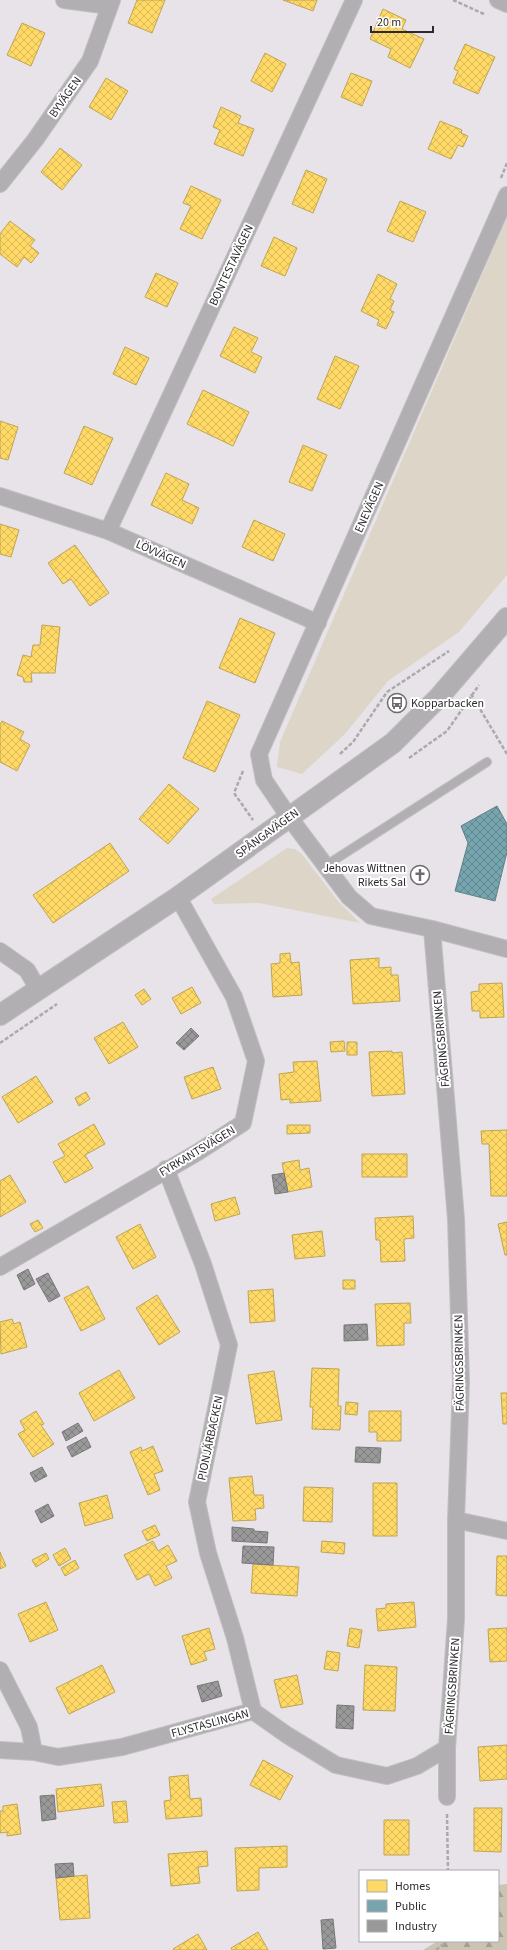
<svg xmlns="http://www.w3.org/2000/svg" width="507" height="1950" font-family="'Source Sans 3',sans-serif">
	<defs>
		<pattern id="forest-firs" width="22" height="20" patternUnits="userSpaceOnUse"><rect width="22" height="20" fill="#ccc4b2"/><path d="M5 1l3.5 6h-7zM16 11l3.5 6h-7z" fill="#a69f91"/></pattern>
		<pattern id="homes-cross-hatch" width="8" height="8" patternUnits="userSpaceOnUse"><rect width="8" height="8" fill="#ffd966"/><path d="M0 0l8 8M0 8l8-8" fill="none" stroke="#dbba59"/></pattern>
		<pattern id="public-cross-hatch" width="8" height="8" patternUnits="userSpaceOnUse"><rect width="8" height="8" fill="#76a5af"/><path d="M0 0l8 8M0 8l8-8" fill="none" stroke="#61878f"/></pattern>
		<pattern id="industry-cross-hatch" width="8" height="8" patternUnits="userSpaceOnUse"><rect width="8" height="8" fill="#999"/><path d="M0 0l8 8M0 8l8-8" fill="none" stroke="#7d7d7d"/></pattern>
	</defs>
	<rect width="100%" height="100%" fill="#e7e3e8"/>
	<path fill="#ddd6c8" d="M507,217v358l-48,57 -71,49 -43,53 -43,40 -25,-7 3,-25z
		M287,848l8,1 6,4 37,48 22,22 -101,-20 -45,1 -3,-5z"/>
	<path fill="url(#forest-firs)" d="M507,1884v66h-84l15,-9h60v-56z"/>
	<path fill="url(#homes-cross-hatch)" stroke="#c0a455" d="M137,0h28l-13,33 -24,-10z
		M283,0h34l-4,11z
		M383,9l23,11 -4,9 22,10 -14,29 -22,-11 3,-8 -21,-10z
		M22,23l23,10 -14,33 -24,-11z
		M465,44l30,13 -17,37 -25,-11 5,-12 -4,-2z
		M265,53l21,11 -14,28 -21,-11z
		M351,73l21,8 -10,25 -21,-9z
		M106,78l22,13 -17,29 -22,-13z
		M221,107l20,9 -3,7 16,6 -11,27 -29,-12 6,-14 -7,-3z
		M440,121l22,9 -1,3 7,3 -5,11 -5,-2 -7,14 -23,-10z
		M60,148l22,17 -20,25 -21,-18z
		M306,170l21,9 -14,34 -21,-9z
		M191,186l30,14 -19,39 -22,-10 11,-23 -8,-3z
		M400,201l26,11 -13,30 -26,-11z
		M10,221l25,19 -5,6 9,7 -8,10 -7,-6 -7,10 -17,-13v-20z
		M274,237l23,11 -12,28 -24,-10z
		M156,273l22,10 -11,24 -22,-10z
		M378,274l19,10 -7,15 4,2 -4,9 4,2 -8,17 -9,-4 2,-5 -18,-9z
		M234,327l24,11 -7,14 11,5 -7,16 -35,-17z
		M125,347l24,11 -13,27 -23,-11z
		M335,356l24,10 -19,43 -23,-10z
		M203,390l46,22 -16,34 -46,-22z
		M0,421l18,6 -10,33 -8,-2z
		M84,426l29,12 -21,47 -28,-12z
		M303,445l24,10 -15,36 -23,-9z
		M166,473l23,11 -7,16 17,8 -7,16 -41,-19z
		M254,520l31,14 -12,27 -31,-14z
		M0,524l19,6 -8,27 -11,-3z
		M75,545l34,48 -19,13 -19,-27 -8,5 -15,-21z
		M240,618l35,15 -20,50 -36,-15z
		M42,625l18,2 -5,46h-24l1,9h-8l-1,-5 -6,-2 6,-20 8,2 2,-12h7z
		M207,701l33,14 -25,57 -32,-14z
		M2,721l22,11 -4,7 10,6 -13,26 -17,-9v-37z
		M169,784l30,25 -31,35 -29,-25z
		M110,843l19,28 -76,52 -20,-28z
		M290,953l1,10 8,-1 3,33 -29,2 -2,-33 9,-1v-9z
		M379,958v10l12,-1v8h7l2,26 -47,3 -3,-44z
		M502,983l2,34 -24,1v-7h-8l-1,-19 8,-1v-7z
		M192,987l9,16 -20,11 -9,-16z
		M144,989l7,10 -9,6 -7,-10z
		M123,1022l15,25 -29,17 -15,-26z
		M344,1041l1,10 -14,1 -1,-10z
		M347,1042h10v13h-10z
		M392,1051v2l10,-1 3,42 -33,2 -3,-44z
		M317,1061l4,40 -31,2v-4l-9,1 -2,-26 15,-2 -1,-10z
		M213,1067l8,22 -29,10 -8,-22z
		M36,1076l17,26 -35,21 -16,-26z
		M86,1092l4,7 -11,7 -4,-8z
		M94,1124l11,20 -20,11 8,13 -28,15 -12,-21 12,-6 -7,-12z
		M287,1125h23v8l-23,1z
		M507,1130v66h-16l-2,-52h-7l-1,-13z
		M362,1154h45v23h-45z
		M299,1160l1,10 9,-2 3,19 -24,5 -6,-29z
		M10,1175l16,27 -26,15v-36z
		M235,1197l5,17 -25,7 -4,-17z
		M413,1216l1,22 -10,1 1,22 -24,1 -1,-22h-4l-1,-22z
		M38,1220l5,8 -8,4 -5,-8z
		M507,1222v33h-2l-7,-31z
		M140,1224l16,33 -23,12 -17,-32z
		M322,1231l3,25 -30,3 -3,-24z
		M343,1280h12v9h-12z
		M88,1286l17,33 -24,12 -17,-33z
		M273,1289l2,32 -25,2 -2,-32z
		M157,1295l23,37 -21,13 -23,-37z
		M410,1303l1,20h-7v22l-27,1 -2,-42z
		M12,1319l2,5 6,-2 7,25 -26,7 -1,-32z
		M312,1368l27,1 -1,37h3l-1,24 -28,-1 1,-22h-3z
		M119,1370l16,28 -41,23 -15,-28z
		M274,1371l8,49 -26,4 -8,-49z
		M501,1393h6v31h-4z
		M346,1402l12,1 -1,12 -12,-1z
		M36,1411l8,13 -3,1 13,19 -21,13 -15,-23 7,-4 -5,-9z
		M369,1411h32v30h-24v-9h-8z
		M153,1446l10,25 -9,3 6,16 -12,5 -18,-43 11,-5 1,4z
		M252,1476l2,19h9l1,13 -9,1 1,11 -23,1 -4,-43z
		M373,1483h24v53h-24z
		M304,1487l29,1 -1,34 -29,-1z
		M107,1495l6,23 -28,8 -6,-23z
		M155,1525l5,10 -13,6 -5,-10z
		M153,1541l5,10 10,-6 9,16 -11,5 6,12 -17,8 -6,-12 -12,6 -13,-25z
		M322,1541l23,2 -1,11 -23,-2z
		M65,1548l6,11 -12,7 -6,-11z
		M0,1552l6,14 -6,3z
		M46,1553l3,6 -13,8 -4,-7z
		M497,1556h10v40l-11,-1z
		M75,1560l4,8 -14,8 -4,-8z
		M253,1564l46,3 -2,29 -46,-3z
		M46,1602l12,28 -28,12 -12,-28z
		M414,1602l2,25 -38,4 -2,-22 10,-1v-4z
		M209,1628l6,21 -11,3 3,8 -16,5 -9,-29z
		M350,1628l12,2 -3,18 -12,-2z
		M507,1628v33l-17,1 -2,-33z
		M327,1651l13,2 -2,18 -14,-2z
		M102,1665l13,27 -46,22 -13,-26z
		M365,1665l32,2 -2,44 -32,-1z
		M297,1675l6,29 -22,4 -7,-28z
		M507,1745v34l-27,2 -2,-34z
		M263,1760l30,16 -13,24 -30,-15z
		M188,1775l2,24 11,-1 1,18 -36,3 -2,-18 7,-1 -2,-23z
		M101,1784l3,22 -46,6 -2,-23z
		M126,1801l2,21 -14,1 -2,-21z
		M17,1804l4,30 -14,2v-4l-7,1v-22h3v-5z
		M474,1808h28l-1,44 -27,-1z
		M384,1820h25v35h-25z
		M287,1846v21l-28,1v22l-22,1 -2,-43z
		M207,1851l1,15 -10,1 2,16 -29,3 -3,-32z
		M87,1875l3,43 -30,2 -4,-42z
		M258,1932l10,18h-36l-1,-2z
		M198,1934l9,16h-33l-1,-1z"/>
	<path fill="url(#public-cross-hatch)" stroke="#608088" d="M497,806l10,18v28l-12,49 -40,-10 13,-48 -7,-17z"/>
	<path fill="url(#industry-cross-hatch)" stroke="#797879" d="M191,1028l8,8 -15,14 -8,-7z
		M284,1173l4,19 -13,2 -3,-19z
		M28,1269l7,15 -11,6 -7,-15z
		M48,1273l12,23 -11,6 -13,-23z
		M367,1324l1,16 -24,1v-16z
		M78,1423l5,8 -17,10 -4,-9z
		M86,1437l5,10 -19,10 -5,-10z
		M356,1447l25,1 -1,15 -25,-1z
		M42,1467l5,9 -12,6 -5,-9z
		M48,1504l6,12 -13,7 -6,-12z
		M232,1527l22,2v2l14,1 -1,11 -35,-2z
		M243,1546l31,1 -1,18 -31,-2z
		M218,1681l4,15 -20,6 -5,-16z
		M337,1705l17,1 -1,23 -17,-1z
		M54,1795l2,24 -14,2 -2,-25z
		M73,1863l1,13 -18,2 -1,-14z
		M333,1919l3,29 -13,1 -2,-29z"/>
	<g fill="none" stroke-linecap="round" stroke-linejoin="round">
		<defs>
			<path id="service" d="M325,866l162,-104"/>
			<path id="minor" d="M64,0l46,6
				M498,0l9,4
				M0,184l35,-44 55,-79 22,-61
				M507,195l-248,559 5,26 25,37 60,80 22,19 61,13 75,20
				M0,496l108,35 210,92
				M108,531l246,-531
				M432,929l24,290 5,163 -5,138v99l-9,129v49
				M0,951l27,19 11,19
				M166,1169l37,95 26,81 -32,157 11,51 27,85 18,73
				M0,1267l198,-115 45,-29 13,-62 -22,-64 -56,-100
				M456,1520l51,11
				M0,1670l29,57 5,25
				M0,1750l34,2 24,5 64,-10 131,-36 34,24 49,30 51,11 30,-10 30,-18"/>
			<path id="tertiary" d="M0,1015l178,-118 215,-154 47,-47 67,-78"/>
		</defs>
		<use href="#service" stroke="#c1bfc2" stroke-width="10"/>
		<use href="#minor" stroke="#c1bfc2" stroke-width="18"/>
		<use href="#tertiary" stroke="#c1bfc2" stroke-width="22"/>
		<path stroke="#aca8ac" stroke-width="2.5" stroke-dasharray="4 2" stroke-linecap="butt" d="M453,0l31,14
			M501,178l6,-15
			M471,694l36,60
			M340,754l13,-12 34,-50 62,-41
			M409,758l38,-27 32,-46
			M243,771l-9,22 19,27
			M0,1043l57,-39
			M447,1814l1,57
			M436,1950l9,-7 1,-2"/>
		<use href="#service" stroke="#b2afb3" stroke-width="8"/>
		<use href="#minor" stroke="#b2afb3" stroke-width="16"/>
		<use href="#tertiary" stroke="#b2afb3" stroke-width="20"/>
	</g>
	<defs>
		<symbol id="bus-ring" viewBox="-11 -11 22 22"><circle r="9.5" fill="#fff" stroke="#6e6b6f" stroke-width="1.5"/><path d="M-5-6H5V4H4V6H2V4H-2V6H-4V4H-5ZM-3.5-4V0h7V-4ZM-3.5 1.2v1.5H-2V1.2ZM2 1.2v1.5H3.5V1.2Z" fill="#6e6b6f"/></symbol>
		<symbol id="church-ring" viewBox="-11 -11 22 22"><circle r="9.5" fill="#fff" stroke="#6e6b6f" stroke-width="1.5"/><path d="M-1.2-6h2.4v3.5h3.3v2.4h-3.3V6h-2.4V-.1h-3.3v-2.4h3.3Z" fill="#6e6b6f"/></symbol>
	</defs>
	<g fill-rule="evenodd">
		<use href="#bus-ring" x="386" y="692" width="22" height="22"/>
		<use href="#church-ring" x="409" y="864" width="22" height="22"/>
	</g>
	<g text-anchor="middle" stroke-width="4" stroke-linejoin="round" paint-order="stroke">
		<g font-size="12" fill="#2d2a2e" stroke="#fff">
			<text transform="translate(65 97) rotate(-55)" y="4">BYVÄGEN</text>
			<text transform="translate(231 265) rotate(-65)" y="4">BONTESTAVÄGEN</text>
			<text transform="translate(369 507) rotate(-66)" y="4">ENEVÄGEN</text>
			<text transform="translate(161 554) rotate(24)" y="4">LÖVVÄGEN</text>
			<text transform="translate(267 833) rotate(-36)" y="4">SPÅNGAVÄGEN</text>
			<text transform="translate(441 1039) rotate(-95)" y="4">FÄGRINGSBRINKEN</text>
			<text transform="translate(197 1151) rotate(-31)" y="4">FYRKANTSVÄGEN</text>
			<text transform="translate(459 1363) rotate(-91)" y="4">FÄGRINGSBRINKEN</text>
			<text transform="translate(210 1438) rotate(-78)" y="4">PIONJÄRBACKEN</text>
			<text transform="translate(452 1686) rotate(-86)" y="4">FÄGRINGSBRINKEN</text>
			<text transform="translate(210 1723) rotate(-15)" y="4">FLYSTASLINGAN</text>
		</g>
		<g font-size="12" fill="#2d2a2e" stroke="#fff" text-anchor="start">
			<text x="411" y="707">Kopparbacken</text>
			<text x="406" y="872" text-anchor="end">Jehovas Wittnen<tspan x="406" dy="14">Rikets Sal</tspan></text>
		</g>
	</g>
	<rect x="359" y="1870" width="140" height="72" fill="#ffffff" stroke="#abaaab"/>
	<rect x="367" y="1880" width="20" height="12" fill="#ffd966" stroke="#abaaab"/>
	<text x="395" y="1890" font-size="12" fill="#2d2a2e">Homes</text>
	<rect x="367" y="1900" width="20" height="12" fill="#76a5af" stroke="#abaaab"/>
	<text x="395" y="1910" font-size="12" fill="#2d2a2e">Public</text>
	<rect x="367" y="1920" width="20" height="12" fill="#999999" stroke="#abaaab"/>
	<text x="395" y="1930" font-size="12" fill="#2d2a2e">Industry</text>
	<path d="M371 26v6h62v-6" fill="none" stroke="#2d2a2e" stroke-width="2"/>
	<text x="377" y="26" font-size="12" fill="#2d2a2e" stroke="#ffffff" stroke-width="3" paint-order="stroke">20 m</text>
</svg>
